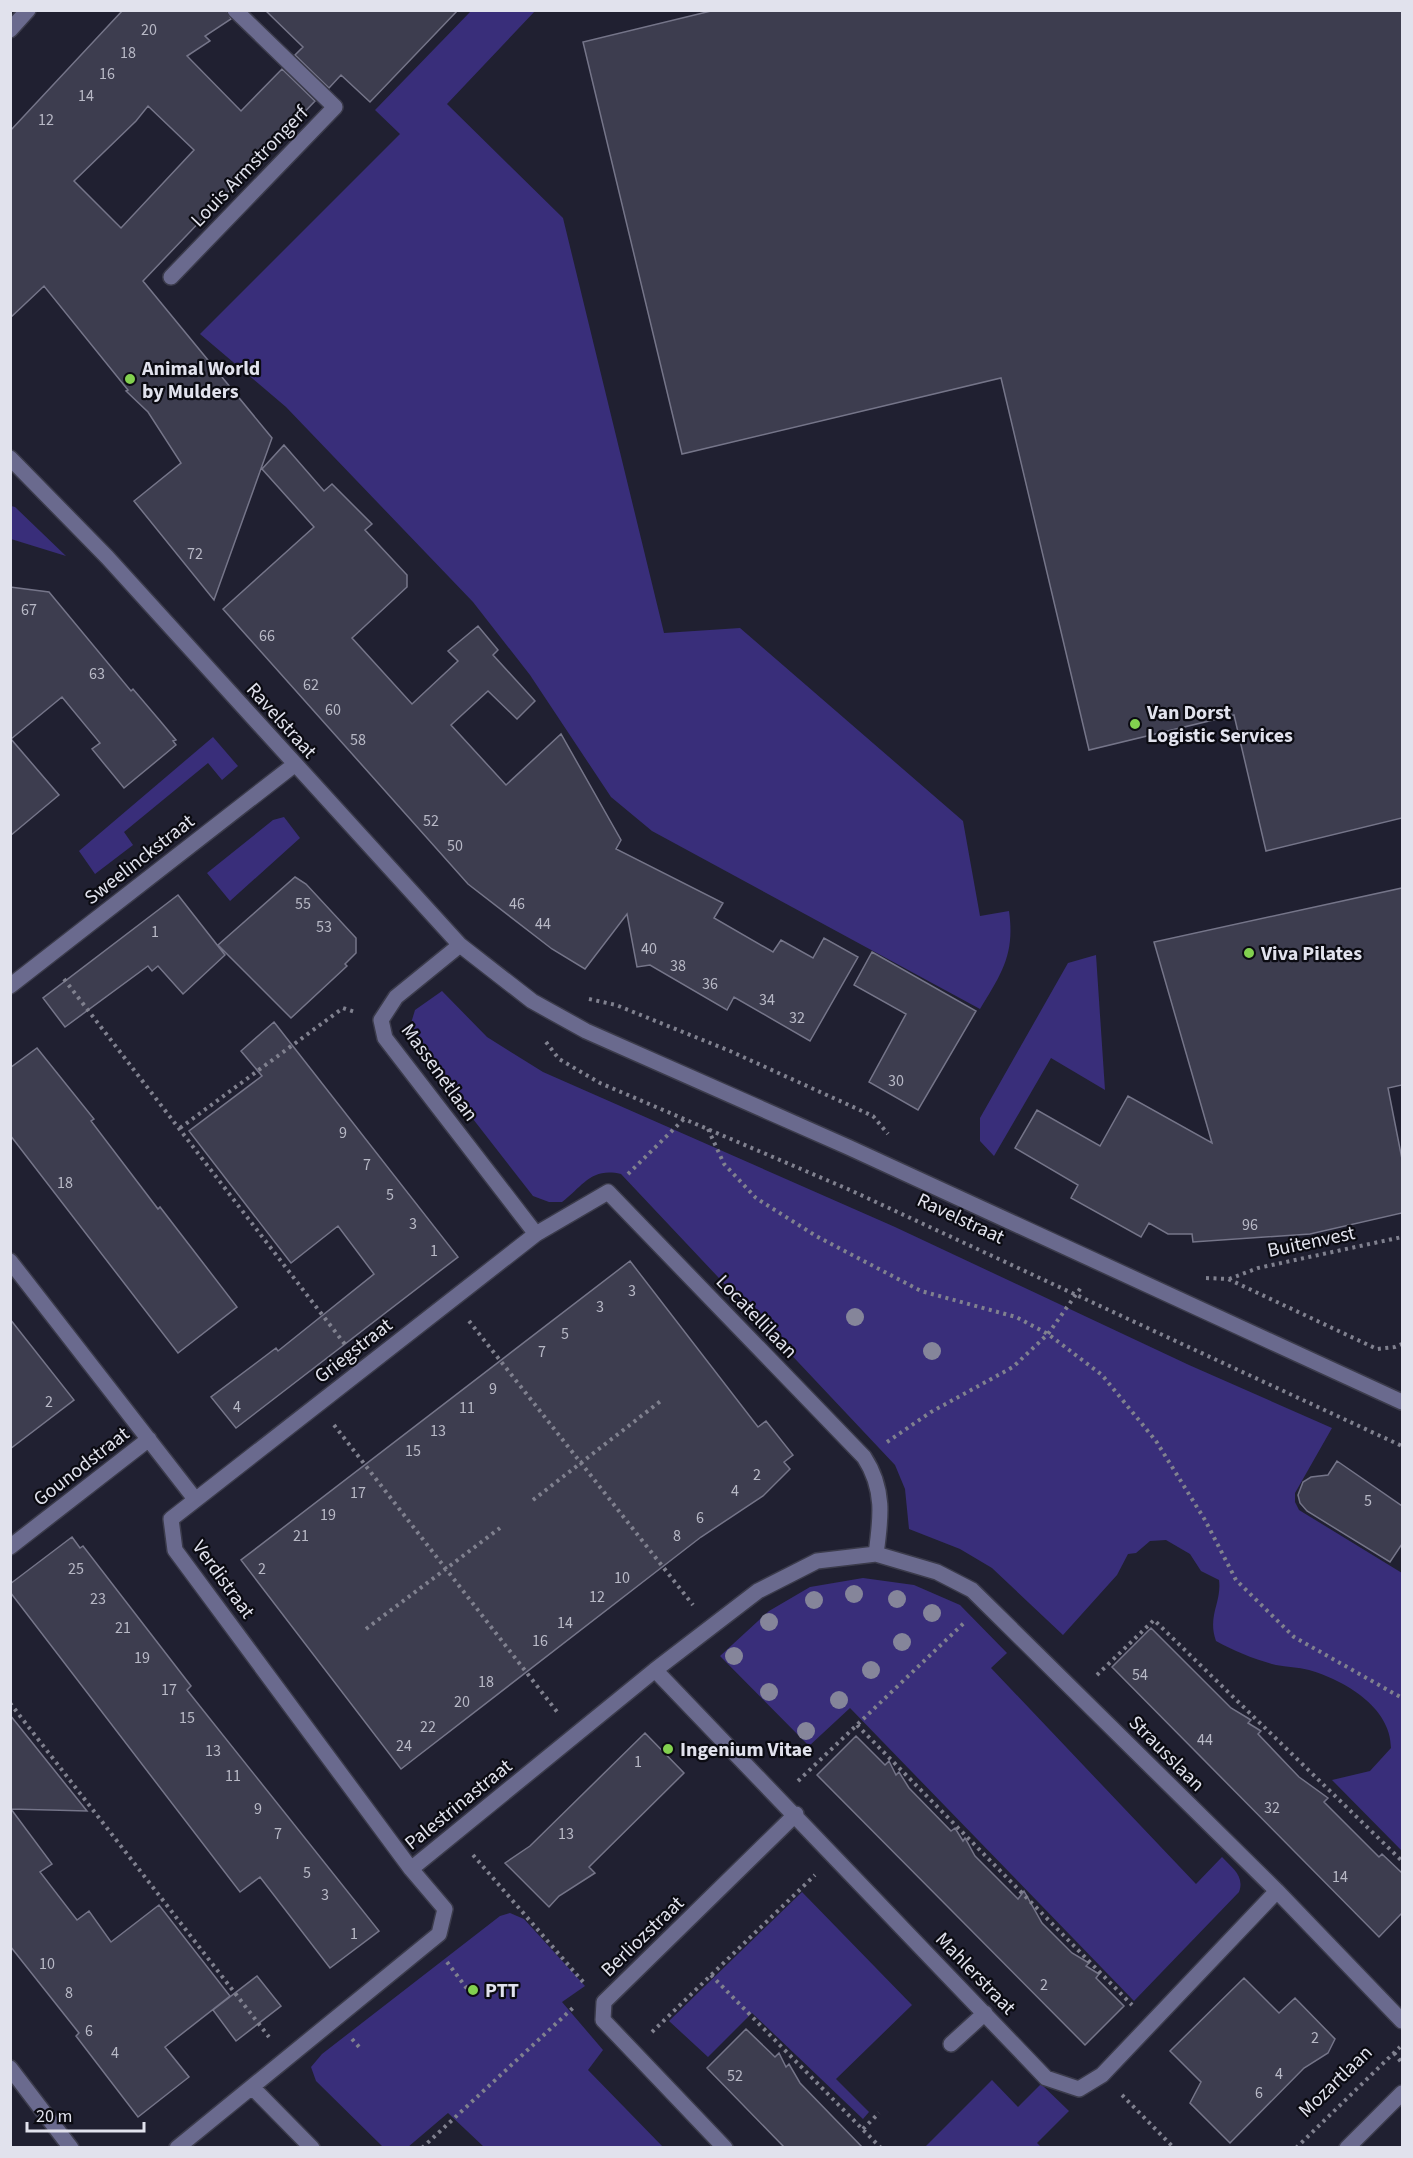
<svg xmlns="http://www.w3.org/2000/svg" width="1413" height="2158" font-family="'Source Sans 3',sans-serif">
	<rect width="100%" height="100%" fill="#202031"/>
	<path fill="#392e7a" d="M471,11h64l-88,93 116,114 101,415 76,-5 223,193 17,95 29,-5c6,43 -7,62 -29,98l-328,-178 -41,-34 -81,-122 -57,-73 -187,-195 -86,-73 200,-200 -25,-24z
		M11,506l4,1 51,49 -55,-17z
		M213,737l25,29 -16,14 -14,-17 -84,69 9,13 -38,29 -16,-23z
		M284,817l16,21 -70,63 -23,-28 66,-53z
		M1096,955l9,135 -54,-32 -57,98 -14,-15v-23l88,-155z
		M442,991l45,46 56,35 352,155 294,138 143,63 -37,65v9l4,8 103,63v278l-70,-71 38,-9 21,-23c0,-41 -47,-68 -82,-78 -11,-3 -22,-3 -33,-5 -20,-5 -42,-14 -60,-24 -9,-25 6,-39 3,-61l-18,-9 -11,-17 -24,-14 -16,1 -14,12 -8,1 -11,21 -54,60 -71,-67 -32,-19 -51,-20 -4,-40 -10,-24 -274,-291c-30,-7 -38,12 -59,28h-13l-16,-6 -116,-149 -8,-17 6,-20z
		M863,1578l51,7 46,20 47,48 -16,15 205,216 26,-27c10,11 23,19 17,35l-105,109 -284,-293 -41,38 -89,-90 49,-45 41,-24z
		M802,1892l110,113 -76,74 33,33 -6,7 -111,-106 -44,44 -39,-36z
		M510,1913l14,6 61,67 -23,16 41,48 -15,20 75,77h-179l-36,-34 -40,34h-25l-67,-66 -5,-14 11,-13 178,-138z
		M992,2080l26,27 23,-23 28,27 -32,32 4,4h-116z"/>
	<path fill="#3d3d4f" stroke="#757589" stroke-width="1.5" fill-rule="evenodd" d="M123,10h103l5,9 -26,17 5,5 -23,15 54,55 41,-42 33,32 -172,180 129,157 -58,162 -80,-99 47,-38 -33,-51 -22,-21 2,-1 -84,-104 -34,32v-187zM148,106l46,44 -73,78 -47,-47 62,-60z
		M265,10h193l-88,92 -29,-27 -12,13 -34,-33 8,-8z
		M715,10h687v808l-136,33 -32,-136 -145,35 -88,-372 -319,76 -99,-412z
		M284,445l40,46 8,-7 40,40 -7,6 42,45v12l-55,51 60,66 46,-43 -10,-10 30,-25 20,24 -5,5 42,46 -18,18 -29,-28 -37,34 55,60 55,-51 60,106 -5,9 107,54 -9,15 59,34 8,-12 32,18 11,-20 34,19 -48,84 -76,-44 -7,13 -77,-45 -13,2 -10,-53 -42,55 -33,-20 -84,-65 -245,-275 91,-82 -52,-58z
		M10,587l39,5 82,99 2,-2 28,33 15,18 -3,1 3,4 -52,43 -32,-39 8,-6 -38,-46 -51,42 48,56 -49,41z
		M295,877l11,7 50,54v15l-11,11 2,2 -56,52 -73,-73z
		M1402,888v197l-14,3 14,71v54l-92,21 -117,8 -1,-8h-24l-19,-11 -8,14 -70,-39 7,-13 -63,-37 22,-38 63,36 28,-50 84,47 -58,-201z
		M178,895l47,60 -42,39 -25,-28 -6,5 -4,-5 -83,61 -22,-29z
		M872,952l104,59 -58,99 -49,-28 37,-68 -52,-29z
		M274,1022l184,235 -222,171 -25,-31 65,-49 2,3 96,-77 -36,-48 -47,37 -102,-132 73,-55 -21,-25z
		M37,1048l57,71 -3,2 67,88 2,-2 77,100 -59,46 -168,-218v-67z
		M630,1261l128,166 8,-6 27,34 -9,7 6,7 -27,27 -62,41 -300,232 -160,-209z
		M10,1319l64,81 -64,49z
		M1337,1461l65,45v38l-12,18 -83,-51 -7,-8 -2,-8 5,-13 8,-5 17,-2z
		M72,1537l8,11 3,-2 108,140 -4,4 192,241 -49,37 -70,-91 -20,15 -230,-300v-8z
		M1151,1628l80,80 20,12 -3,3 13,8 -3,3 41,43 29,21 -4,4 55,55 3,-3 20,19v40l-23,24 -267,-270z
		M10,1715l77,96 -76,-2 41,55 -12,8 37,48 12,-9 22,31 48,-37 71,91 -65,51 24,30 -51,40 -62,-81 3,-3 -69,-87z
		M645,1733l39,40 -95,94 6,6 -36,23 -10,11 -44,-44 25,-17z
		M856,1736l29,29 4,-4 7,14 3,-3 10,16 42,43 4,-3 8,13 2,-3 10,18 43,43 6,-8 18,32 30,30 17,10 -3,3 13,8 -3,4 28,28 -39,39 -268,-270z
		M257,1976l24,30 -45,35 -23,-31z
		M1244,1978l35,35 16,-15 40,41 -7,14 -24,15 -74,75 -40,-40 11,-21 -31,-31z
		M746,2029l29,28 4,-4 7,14 3,-3 11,19 63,65h-78l-78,-80z"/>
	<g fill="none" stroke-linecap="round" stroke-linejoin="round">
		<defs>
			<path id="minor" d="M10,30l18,-20
				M171,277l164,-170 -100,-97
				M10,458l97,99 353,388 72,56 54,30 262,116 554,255
				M460,945l-64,52 -15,23 4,18 151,196
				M10,986l284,-221
				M10,1261l185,238
				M10,1547l139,-108
				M655,1670l391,408 33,11 23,-14 175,-184
				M411,1869l244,-199 103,-79 59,-30 59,-7 61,18 35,18 305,301 125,130
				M951,2044l34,-31
				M10,2068l61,80
				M252,2087l60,61
				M177,2148l262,-214 6,-25 -34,-40 -236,-319 -4,-31 365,-285 72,-42 256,265c21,32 17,61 12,97
				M725,2148l-122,-128 1,-18 192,-188
				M1347,2148l55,-55"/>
		</defs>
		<use href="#minor" stroke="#3b3b4b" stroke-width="18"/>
		<path stroke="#80818f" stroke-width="4" stroke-dasharray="3 4.5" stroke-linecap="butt" d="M64,979l283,368
			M589,999l27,6 114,46 143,65 15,18
			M546,1042l13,17 41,24 250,107 552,256
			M180,1128l163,-120 12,4
			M708,1129l16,35 32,34 60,38 105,55 95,26 32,17 54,41 54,66 49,79 31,60 58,57 108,61
			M628,1174l57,-56
			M1206,1278l22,1 149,70 18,-2 7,-3
			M1229,1279l29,-11 144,-31
			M469,1321l224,284
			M334,1425l224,288
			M887,1442l44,-30 82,-45 35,-33 34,-48
			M533,1500l129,-100
			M366,1629l134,-101
			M1097,1675l57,-55 248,241
			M10,1703l259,334
			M857,1725l275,280
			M798,1781l167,-159
			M473,1855l111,128
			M447,1962l21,28
			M711,1975l170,173
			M652,2032l163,-157
			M352,2039l8,9
			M1394,2053l8,10
			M1122,2095l52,53
			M863,2129l16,-16
			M422,2148l153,-142
			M1296,2148l104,-101"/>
		<use href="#minor" stroke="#6a6a8e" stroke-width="15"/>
	</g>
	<g fill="#85859a">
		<circle cx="855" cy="1317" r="9"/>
		<circle cx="932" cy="1351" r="9"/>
		<circle cx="854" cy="1594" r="9"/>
		<circle cx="897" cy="1599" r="9"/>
		<circle cx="814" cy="1600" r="9"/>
		<circle cx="932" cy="1613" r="9"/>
		<circle cx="769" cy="1622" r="9"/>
		<circle cx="902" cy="1642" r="9"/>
		<circle cx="734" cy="1656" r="9"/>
		<circle cx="871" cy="1670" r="9"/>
		<circle cx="769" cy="1692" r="9"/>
		<circle cx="839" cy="1700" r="9"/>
		<circle cx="806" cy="1731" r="9"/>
	</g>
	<g fill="#82d04f" stroke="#0b0b12" stroke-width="2">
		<circle cx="130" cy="379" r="6"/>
		<circle cx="1135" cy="724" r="6"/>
		<circle cx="1249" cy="953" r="6"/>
		<circle cx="668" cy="1749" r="6"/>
		<circle cx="473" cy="1990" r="6"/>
	</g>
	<g text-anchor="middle" stroke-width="4.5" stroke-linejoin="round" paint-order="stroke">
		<g font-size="16" fill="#b8b9c6">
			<text x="149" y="35">20</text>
			<text x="128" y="58">18</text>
			<text x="107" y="79">16</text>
			<text x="86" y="101">14</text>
			<text x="46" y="125">12</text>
			<text x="195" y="559">72</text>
			<text x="29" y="615">67</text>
			<text x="267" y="641">66</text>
			<text x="97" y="679">63</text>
			<text x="311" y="690">62</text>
			<text x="333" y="715">60</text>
			<text x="358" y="745">58</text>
			<text x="431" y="826">52</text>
			<text x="455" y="851">50</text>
			<text x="303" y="909">55</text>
			<text x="517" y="909">46</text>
			<text x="543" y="929">44</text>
			<text x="324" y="932">53</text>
			<text x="155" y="937">1</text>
			<text x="649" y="954">40</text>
			<text x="678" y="971">38</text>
			<text x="710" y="989">36</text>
			<text x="767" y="1005">34</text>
			<text x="797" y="1023">32</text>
			<text x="896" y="1086">30</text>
			<text x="343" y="1138">9</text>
			<text x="367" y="1170">7</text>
			<text x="65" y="1188">18</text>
			<text x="390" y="1200">5</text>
			<text x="413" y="1229">3</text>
			<text x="1250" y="1230">96</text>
			<text x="434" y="1256">1</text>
			<text x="632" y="1296">3</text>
			<text x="600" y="1312">3</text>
			<text x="565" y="1339">5</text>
			<text x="542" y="1357">7</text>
			<text x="493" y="1394">9</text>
			<text x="49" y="1407">2</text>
			<text x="237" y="1412">4</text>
			<text x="467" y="1413">11</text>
			<text x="438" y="1436">13</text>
			<text x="413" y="1456">15</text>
			<text x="757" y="1480">2</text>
			<text x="735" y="1496">4</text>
			<text x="358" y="1498">17</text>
			<text x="1368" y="1506">5</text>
			<text x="328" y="1520">19</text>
			<text x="700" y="1523">6</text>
			<text x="301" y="1541">21</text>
			<text x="677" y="1541">8</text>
			<text x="76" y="1574">25</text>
			<text x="262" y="1574">2</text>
			<text x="622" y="1583">10</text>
			<text x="597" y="1602">12</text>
			<text x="98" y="1604">23</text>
			<text x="565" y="1628">14</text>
			<text x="123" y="1633">21</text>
			<text x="540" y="1646">16</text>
			<text x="142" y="1663">19</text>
			<text x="1140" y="1680">54</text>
			<text x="486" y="1687">18</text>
			<text x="169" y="1695">17</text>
			<text x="462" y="1707">20</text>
			<text x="187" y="1723">15</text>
			<text x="428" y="1732">22</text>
			<text x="1205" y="1745">44</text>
			<text x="404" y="1751">24</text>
			<text x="213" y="1756">13</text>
			<text x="638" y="1767">1</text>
			<text x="233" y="1781">11</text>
			<text x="1272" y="1813">32</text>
			<text x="258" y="1814">9</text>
			<text x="278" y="1839">7</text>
			<text x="566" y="1839">13</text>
			<text x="307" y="1878">5</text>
			<text x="1340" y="1882">14</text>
			<text x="325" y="1900">3</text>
			<text x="354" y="1939">1</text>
			<text x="47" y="1969">10</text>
			<text x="1044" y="1990">2</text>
			<text x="69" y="1998">8</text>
			<text x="89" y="2036">6</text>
			<text x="1315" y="2043">2</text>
			<text x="115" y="2058">4</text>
			<text x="1279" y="2079">4</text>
			<text x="735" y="2081">52</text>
			<text x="1259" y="2098">6</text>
		</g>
		<g font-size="20" fill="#e1e2ed" stroke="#0b0b12">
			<text transform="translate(249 166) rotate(-46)" y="7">Louis Armstrongerf</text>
			<text transform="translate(282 720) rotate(48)" y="7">Ravelstraat</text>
			<text transform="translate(139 859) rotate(-38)" y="7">Sweelinckstraat</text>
			<text transform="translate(440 1072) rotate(54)" y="7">Massenetlaan</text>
			<text transform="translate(961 1218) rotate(25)" y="7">Ravelstraat</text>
			<text transform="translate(1311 1241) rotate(-12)" y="7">Buitenvest</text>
			<text transform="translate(757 1316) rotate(46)" y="7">Locatellilaan</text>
			<text transform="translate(353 1350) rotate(-38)" y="7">Griegstraat</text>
			<text transform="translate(81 1466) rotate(-38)" y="7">Gounodstraat</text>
			<text transform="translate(224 1579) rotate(54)" y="7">Verdistraat</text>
			<text transform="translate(1167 1753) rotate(45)" y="7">Strausslaan</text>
			<text transform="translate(458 1804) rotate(-39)" y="7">Palestrinastraat</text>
			<text transform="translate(642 1936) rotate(-44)" y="7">Berliozstraat</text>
			<text transform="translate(976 1973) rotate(46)" y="7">Mahlerstraat</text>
			<text transform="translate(1335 2081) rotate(-44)" y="7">Mozartlaan</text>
		</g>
		<g font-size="20" font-weight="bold" fill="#e1e2ed" stroke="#0b0b12" text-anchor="start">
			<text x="142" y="375">Animal World<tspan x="142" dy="23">by Mulders</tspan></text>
			<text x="1147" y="719">Van Dorst<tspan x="1147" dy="23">Logistic Services</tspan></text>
			<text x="1261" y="960">Viva Pilates</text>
			<text x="680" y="1756">Ingenium Vitae</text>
			<text x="485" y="1997">PTT</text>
		</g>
	</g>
	<rect width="1413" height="2158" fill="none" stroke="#e1e2ed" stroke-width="24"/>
	<path d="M27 2122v9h117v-9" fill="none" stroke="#e1e2ed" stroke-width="3"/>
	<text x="36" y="2122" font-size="18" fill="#e1e2ed" stroke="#0b0b12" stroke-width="4.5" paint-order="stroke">20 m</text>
</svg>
